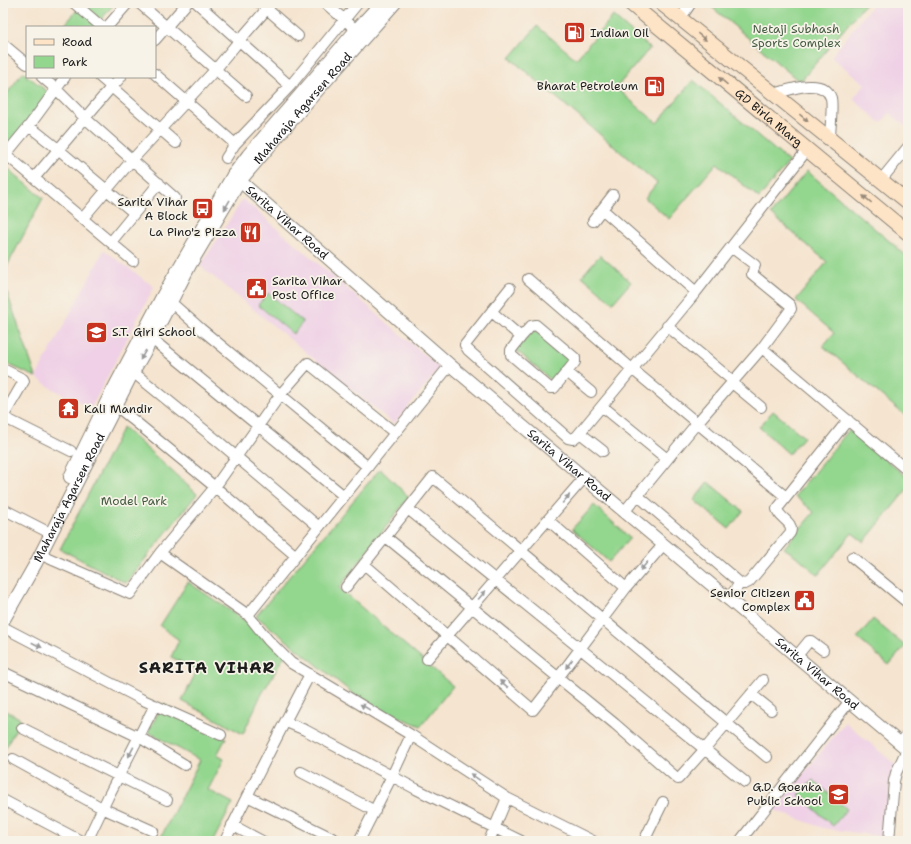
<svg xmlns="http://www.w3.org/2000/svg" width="911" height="844" font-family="'Shantell Sans',sans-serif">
	<rect width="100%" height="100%" fill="#f7f3e8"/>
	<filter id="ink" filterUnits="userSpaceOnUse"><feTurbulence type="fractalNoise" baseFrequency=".025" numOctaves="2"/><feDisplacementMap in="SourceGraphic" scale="8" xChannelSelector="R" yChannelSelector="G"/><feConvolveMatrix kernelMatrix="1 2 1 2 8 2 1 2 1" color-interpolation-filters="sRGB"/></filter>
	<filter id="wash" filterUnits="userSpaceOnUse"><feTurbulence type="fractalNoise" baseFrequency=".012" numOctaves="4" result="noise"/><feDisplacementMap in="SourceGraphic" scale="16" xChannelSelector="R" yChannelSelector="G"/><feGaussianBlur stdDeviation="0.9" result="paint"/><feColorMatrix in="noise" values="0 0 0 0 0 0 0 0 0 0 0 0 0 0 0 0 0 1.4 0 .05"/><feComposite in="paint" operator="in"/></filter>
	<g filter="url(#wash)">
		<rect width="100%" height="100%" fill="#f5e4cf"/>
		<path fill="#efd0e6" d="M874,3h34v119l-3,4 -15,-13 -9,10 -28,-24 12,-15 -34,-27z
			M243,199l197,169 -46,56 -194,-158z
			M104,250l50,37 -63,121 -40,-20 -15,-11z
			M845,722l51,43 -5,12 -7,60 -61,-9 -49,-18z"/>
		<path fill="#93d68e" stroke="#587955" d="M83,3h32l-20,24h-32z
			M707,3h159l-66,79z
			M613,16l37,32 -34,40 41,35 36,-43 96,82 -30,36 -42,-35 -48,56 -24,-21 12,-15 -147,-125 27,-32 39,33z
			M23,72l4,3v2h2l19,15 -15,23 -28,33 -2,-2v-47z
			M3,164l40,34 -40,76z
			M807,171l101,86v161l-85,-72 11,-13 -38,-33 31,-38 -56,-48z
			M600,255l31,27 -18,21 -31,-27z
			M3,281l33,96 -33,-15z
			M268,293l35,29 -10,12 -35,-29z
			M534,329l34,30 -17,21 -35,-30z
			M773,411l31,26 -15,17 -30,-27z
			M123,427l74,67 -71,89 -66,-34z
			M849,430l59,48v10l-44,54 -12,-9 -34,42 -19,-17 -15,-10 30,-36 -19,-16z
			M380,469l29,28 -70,91 114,98 -32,40 -55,-22 -110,-88z
			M708,482l35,29 -14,18 -35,-29z
			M594,505l36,33 -21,24 -37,-33z
			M188,582l56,38 43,32 -27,45 -17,37 -61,-33 15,-31 -26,-13 8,-17 -19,-14z
			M873,619l32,27 -16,19 -32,-27z
			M163,704l63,34 -9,17 7,4 -16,31 25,13 -20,38h-54l41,-81 -52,-28z
			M3,709l18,10 -18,34z
			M813,780l34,29 -14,17 -34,-31z"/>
	</g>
	<g filter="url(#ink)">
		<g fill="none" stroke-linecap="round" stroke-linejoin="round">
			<defs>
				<path id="minor" d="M74,3l28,24
					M139,3l107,93
					M197,3l93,83
					M260,3l38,33
					M325,3l36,31
					M680,19l11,-16
					M107,27l21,-24
					M155,40l32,-37
					M3,44l24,20
					M155,74l80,70
					M42,77l14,12 29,29 90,80
					M100,77l76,66
					M774,94c14,-4 50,-18 57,4 2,8 -1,31 -1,41
					M29,126l29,23 76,64
					M3,152l130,109
					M6,154l23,-28 36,-49
					M226,158l9,-14 55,-58 68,-83
					M35,177l73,-86 13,-14
					M881,180l27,-33
					M602,209l94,83
					M83,218l49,-58 83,-90 24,-29 33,-38
					M593,221l20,-26
					M111,242l48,-59
					M528,279l104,90 154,128
					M510,288l-45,57 3,5 100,88 5,1 4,-3 119,-144 111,-142
					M166,298l35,31 167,138
					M492,312l29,25 10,-11 5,-1 39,33v4l-21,26h-4l-39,-33v-5l10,-13
					M667,326l66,55
					M147,335l197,161
					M762,348l146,123
					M128,368l91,74 100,85
					M3,369l20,10 1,2 -21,36
					M567,372l24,20
					M732,383l29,24
					M109,402l11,7 95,78 81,69
					M602,406l65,53
					M3,417l68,34
					M580,433l23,18
					M637,495l103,88 5,1 4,-2 41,-49c5,-11 -11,-14 -13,-24l71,-89
					M3,509l47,24
					M408,509l337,273
					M624,512l73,-89 65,-75 29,-39 -1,-4 -38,-31 3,-9 -24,-18
					M548,520l78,68
					M386,537l229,187 63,55 27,-30 58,-69
					M160,553l88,62 20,25 23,23 120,72 96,63 86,43
					M46,557l84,37 30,-41 55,-66 65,-92 28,-32 87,70
					M852,557l56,46
					M364,564l169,146 25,-32 68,-90 37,-43
					M346,587l87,-110 334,280
					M728,600l12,-17
					M248,615l202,-250
					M3,627l138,72 80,36
					M796,657l13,-16h2l12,9
					M427,659l157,-181
					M3,672l136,65 46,28
					M751,694l20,16
					M286,722l19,8 111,59 105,52
					M22,728l145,72
					M900,744l8,-11
					M13,759l89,49 51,23
					M301,772l74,39
					M247,796l91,45
					M3,800l78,41
					M232,825l30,16
					M87,841l21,-44 47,-92
					M225,841c27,-56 56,-112 85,-167
					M359,841l33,-65 19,-41
					M489,841l18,-43
					M644,841l19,-39
					M740,841l109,-139
					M889,841l5,-60 2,-8 11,-24"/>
				<g id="tertiary">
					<path id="s1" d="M233,175l217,190 458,385"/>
					<path d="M70,477l37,-76 56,-106 70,-120 15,-20 108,-125 25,-27"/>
					<path id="s2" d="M3,621l33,-58 97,-191 19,-33 38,-74 50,-84 69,-81 86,-97"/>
				</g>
				<g id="secondary">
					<path id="s3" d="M630,3l278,230"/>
					<path d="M661,3l247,199"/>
				</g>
			</defs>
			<use href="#minor" stroke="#888076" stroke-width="12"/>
			<use href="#tertiary" stroke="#888076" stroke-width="14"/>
			<use href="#secondary" stroke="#888076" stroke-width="16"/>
			<use href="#minor" stroke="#fff" stroke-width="10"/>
			<use href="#tertiary" stroke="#fff" stroke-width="12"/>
			<use href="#secondary" stroke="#fee4c6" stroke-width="14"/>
		</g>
		<defs><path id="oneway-solid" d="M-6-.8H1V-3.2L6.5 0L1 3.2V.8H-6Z"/></defs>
		<g fill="#988a7a">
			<use href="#oneway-solid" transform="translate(702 37) rotate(39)"/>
			<use href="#oneway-solid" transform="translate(723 81) rotate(-140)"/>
			<use href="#oneway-solid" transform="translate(804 118) rotate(39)"/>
			<use href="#oneway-solid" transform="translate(867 199) rotate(-141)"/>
		</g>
		<g fill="#999">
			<use href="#oneway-solid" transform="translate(227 205) rotate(120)"/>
			<use href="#oneway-solid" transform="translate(143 355) rotate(120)"/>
			<use href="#oneway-solid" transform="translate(566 499) rotate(-50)"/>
			<use href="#oneway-solid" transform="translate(644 566) rotate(131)"/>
			<use href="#oneway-solid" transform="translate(482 595) rotate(-49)"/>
			<use href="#oneway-solid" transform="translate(37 645) rotate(27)"/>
			<use href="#oneway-solid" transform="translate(569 664) rotate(127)"/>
			<use href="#oneway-solid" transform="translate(504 684) rotate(-139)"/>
			<use href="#oneway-solid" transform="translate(365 707) rotate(-149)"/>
			<use href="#oneway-solid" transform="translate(131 752) rotate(117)"/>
			<use href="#oneway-solid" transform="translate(475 777) rotate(-146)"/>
		</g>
	</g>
	<defs>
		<symbol id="fuel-square" viewBox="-11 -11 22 22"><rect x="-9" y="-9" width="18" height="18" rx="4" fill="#c8321e" stroke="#f7f3e8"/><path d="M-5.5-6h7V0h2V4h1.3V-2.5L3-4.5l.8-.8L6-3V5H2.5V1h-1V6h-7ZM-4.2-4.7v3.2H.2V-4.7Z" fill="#fff"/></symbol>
		<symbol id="bus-square" viewBox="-11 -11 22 22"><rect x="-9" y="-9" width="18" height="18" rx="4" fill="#c8321e" stroke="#f7f3e8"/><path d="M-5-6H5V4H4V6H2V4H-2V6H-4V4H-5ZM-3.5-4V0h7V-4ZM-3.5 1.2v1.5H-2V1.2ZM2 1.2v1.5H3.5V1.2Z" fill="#fff"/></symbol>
		<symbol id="restaurant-square" viewBox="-11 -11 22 22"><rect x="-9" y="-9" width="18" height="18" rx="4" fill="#c8321e" stroke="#f7f3e8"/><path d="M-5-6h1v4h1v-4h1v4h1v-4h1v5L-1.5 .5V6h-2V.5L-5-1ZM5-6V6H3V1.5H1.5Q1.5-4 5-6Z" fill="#fff"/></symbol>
		<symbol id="civic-square" viewBox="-11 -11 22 22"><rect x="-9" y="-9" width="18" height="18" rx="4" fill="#c8321e" stroke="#f7f3e8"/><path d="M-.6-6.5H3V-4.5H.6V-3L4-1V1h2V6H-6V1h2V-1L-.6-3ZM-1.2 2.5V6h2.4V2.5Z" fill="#fff"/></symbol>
		<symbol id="school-square" viewBox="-11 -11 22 22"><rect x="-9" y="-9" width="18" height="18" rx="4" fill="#c8321e" stroke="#f7f3e8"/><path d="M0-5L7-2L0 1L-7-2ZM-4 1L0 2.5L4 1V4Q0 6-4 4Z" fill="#fff"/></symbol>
		<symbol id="temple-square" viewBox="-11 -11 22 22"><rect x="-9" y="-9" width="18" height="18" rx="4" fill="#c8321e" stroke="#f7f3e8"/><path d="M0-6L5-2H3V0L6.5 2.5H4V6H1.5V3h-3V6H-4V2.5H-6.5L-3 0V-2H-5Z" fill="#fff"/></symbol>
	</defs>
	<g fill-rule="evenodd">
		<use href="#fuel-square" x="562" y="20" width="25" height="25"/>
		<use href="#fuel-square" x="642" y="74" width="25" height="25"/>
		<use href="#bus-square" x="190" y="196" width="25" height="25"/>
		<use href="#restaurant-square" x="238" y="220" width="25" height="25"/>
		<use href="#civic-square" x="244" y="276" width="25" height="25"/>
		<use href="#school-square" x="84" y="320" width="25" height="25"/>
		<use href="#temple-square" x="56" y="396" width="25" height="25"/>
		<use href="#civic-square" x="792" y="588" width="25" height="25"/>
		<use href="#school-square" x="826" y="782" width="25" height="25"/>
	</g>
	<g text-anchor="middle" stroke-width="3.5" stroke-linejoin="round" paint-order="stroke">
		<g font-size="12" fill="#465d44" stroke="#f7f3e8">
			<text x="796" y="33">Netaji Subhash<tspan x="796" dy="14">Sports Complex</tspan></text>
			<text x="134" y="505">Model Park</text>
		</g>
		<g font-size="12" fill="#1c1c1c" stroke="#f7f3e8" text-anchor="end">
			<text x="590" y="37" text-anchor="start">Indian Oil</text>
			<text x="638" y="90">Bharat Petroleum</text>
			<text x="188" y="206">Sarita Vihar<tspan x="188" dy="14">A Block</tspan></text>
			<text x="236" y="236">La Pino'z Pizza</text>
			<text x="272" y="285" text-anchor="start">Sarita Vihar<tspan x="272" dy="14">Post Office</tspan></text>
			<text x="112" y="336" text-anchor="start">S.T. Giri School</text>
			<text x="84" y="413" text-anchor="start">Kali Mandir</text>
			<text x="790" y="597">Senior Citizen<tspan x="790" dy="14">Complex</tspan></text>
			<text x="822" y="791">G.D. Goenka<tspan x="822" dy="14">Public School</tspan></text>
		</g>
		<g font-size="12" fill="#1c1c1c" stroke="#f7f3e8">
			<text dy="4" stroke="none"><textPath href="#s2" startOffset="596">Maharaja Agarsen Road</textPath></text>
			<text dy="4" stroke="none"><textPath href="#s3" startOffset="180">GD Birla Marg</textPath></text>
			<text dy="4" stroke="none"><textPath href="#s1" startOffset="72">Sarita Vihar Road</textPath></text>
			<text dy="4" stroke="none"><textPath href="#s1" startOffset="444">Sarita Vihar Road</textPath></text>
			<text dy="4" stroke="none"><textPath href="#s2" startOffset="140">Maharaja Agarsen Road</textPath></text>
			<text dy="4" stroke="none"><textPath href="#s1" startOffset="768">Sarita Vihar Road</textPath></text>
		</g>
		<g font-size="16" font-weight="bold" letter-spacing="1" fill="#1c1c1c" stroke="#f7f3e8">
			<text x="207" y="673">SARITA VIHAR</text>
		</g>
	</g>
	<rect width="911" height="844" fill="none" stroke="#f7f3e8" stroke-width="16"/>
	<rect x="26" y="26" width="130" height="52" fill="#f7f3e8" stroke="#9f9d96"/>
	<rect x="34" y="39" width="20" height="6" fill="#fee4c6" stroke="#9f9d96"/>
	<text x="62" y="46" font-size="12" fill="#1c1c1c">Road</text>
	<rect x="34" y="56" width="20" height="12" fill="#93d68e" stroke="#9f9d96"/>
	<text x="62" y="66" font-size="12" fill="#1c1c1c">Park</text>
</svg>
